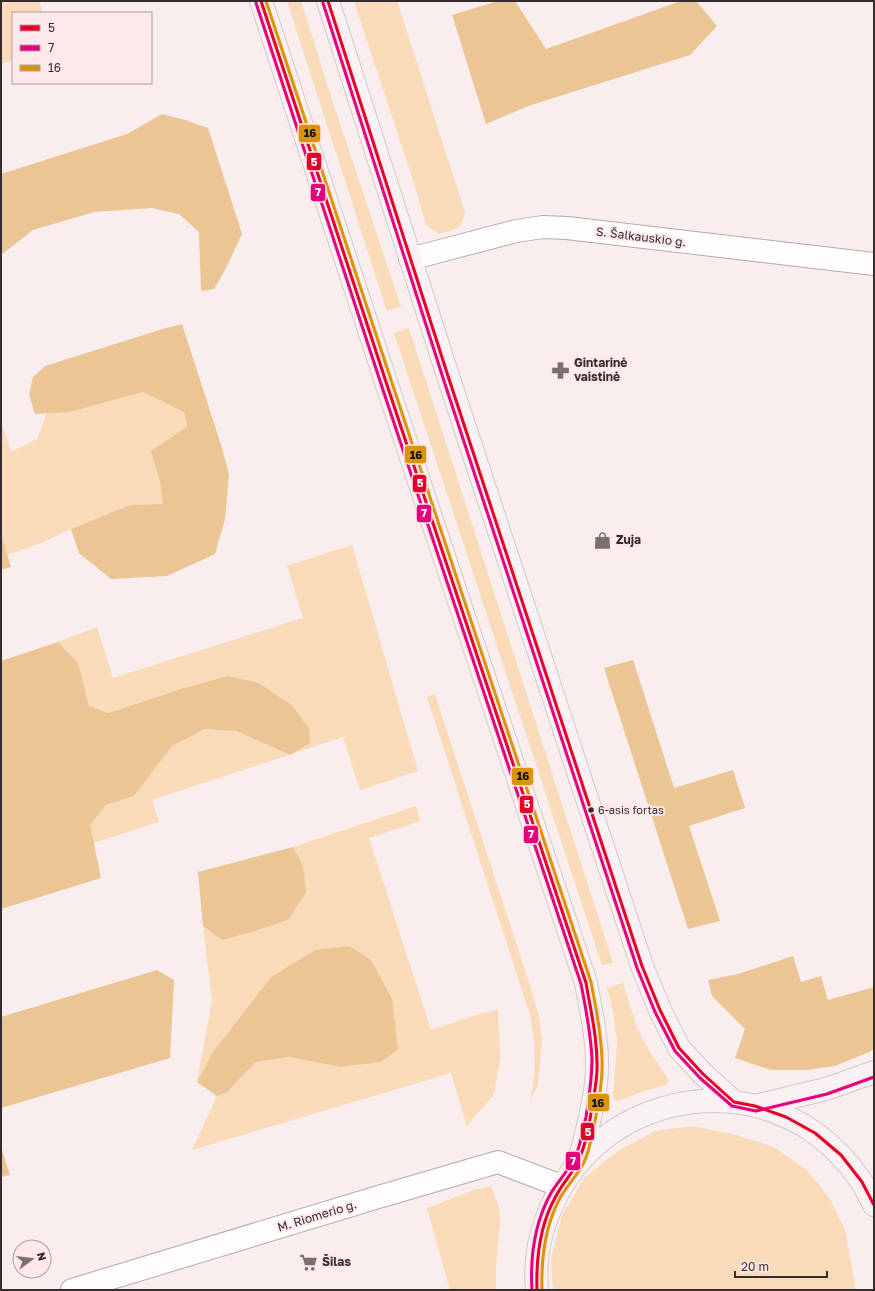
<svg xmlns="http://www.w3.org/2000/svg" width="875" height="1291" font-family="'Golos Text',sans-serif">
	<rect width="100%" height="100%" fill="#f9eded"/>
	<path fill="#f9dbba" d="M1,1h38l4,12h-30v47l-12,4z
		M287,1h14l28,89 72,217 -14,4z
		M354,1h43l68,211c-4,18 -9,17 -26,22l-13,-9 -13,-45z
		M409,328l204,635 -11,2 -208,-632z
		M143,392l41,20 3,15 -35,24 8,31 3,22 -33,1 -59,24 -32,15 -32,11 -6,-21v-112l10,30 26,-13 10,-26 23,-1z
		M352,545l66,226 -58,19 -17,-53 -191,63 7,22 -66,21 -3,-18 16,-20 28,-9 38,-50 33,-17 30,2 55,24 -62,-79 -44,12 -77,25 -18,-7 -11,-43 -20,-21 39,-15 16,51 190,-60 -16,-52z
		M435,694l97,298 7,25 3,23 -4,46 -8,13c7,-28 5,-52 1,-81l-104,-321z
		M416,806l4,15 -51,17 62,192 51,-17 16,-3 2,49 -6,35 -27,32 -16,-53 -259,77 25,-54 10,-4 29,-30 33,-5 52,10 40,-5 -32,-116 -34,4 -44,27 -58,75 -16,30 15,-81 -9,-75 19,14 81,-74 -10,-19z
		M623,983l14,45 14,26 16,23 2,5 -4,3 -23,7 -21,8 -5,1 -3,-3 4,-57 -4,-29 -6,-24z
		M692,1126l44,9 38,12 33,23 23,29 15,31 11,60h-303l-2,-31 11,-44 23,-38 33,-26 37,-20z
		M491,1186l8,22 1,15 -4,44v23h-46l-23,-82 47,-18z"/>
	<path fill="#ebc594" d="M498,1h17l31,48 135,-48h15l21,25 -27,29 -162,51 -42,18 -34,-109z
		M162,114l23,6 23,8 34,106 -17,36 -11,19 -13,2 -2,-59 -20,-18 -27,-6 -58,4 -61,18 -32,25v-81l126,-40z
		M182,324l39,121 8,29 -4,45 -10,35 -48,22 -56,3 -32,-26 -8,-24 59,-24 33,-1 -3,-22 -9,-31 36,-24 -3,-15 -41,-20 -73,20 -35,2 -6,-19 4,-18 12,-11 121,-38z
		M1,534l10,33 -10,3z
		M58,642l20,21 11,43 19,7 76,-25 44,-12 30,7 34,22 17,24 1,14 -20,12 -54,-24 -31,-2 -33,17 -38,50 -28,9 -16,20 11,53 -100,31v-248z
		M633,660l41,128 59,-18 12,38 -56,18 31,95 -32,8 -84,-261z
		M293,847l10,19 3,26 -18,28 -33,11 -33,9 -19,-14 -5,-54z
		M349,946l22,14 21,39 6,50 -17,13 -40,5 -52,-10 -33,5 -29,30 -10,4 -20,-14 16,-30 58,-75 44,-27z
		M793,956l8,26 20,-6 7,24 46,-13v62l-5,3 -34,14 -29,4h-35l-36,-12 10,-29 -33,-33 -4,-16 30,-6z
		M157,970l17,10 -4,78 -169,50v-91z
		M1,1147l9,28 -9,2z"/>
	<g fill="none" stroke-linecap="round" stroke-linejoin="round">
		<defs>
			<path id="minor" d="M410,259l106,-28 27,-4 24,1 307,36
				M72,1290l303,-92 123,-36 63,24"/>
			<path id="major" d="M261,1l128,390 197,592c6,33 14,67 10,100 -3,27 -10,52 -17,78
				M328,1l120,375 194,590 18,44 19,38 24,26 31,28
				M755,1106l71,-17 48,-17
				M537,1290c-3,-31 4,-63 18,-91 47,-97 172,-128 260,-66 18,13 34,30 46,48 5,8 9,16 13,24"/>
		</defs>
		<use href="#minor" stroke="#b4abac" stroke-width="24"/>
		<use href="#major" stroke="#d0cbcb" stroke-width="24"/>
		<use href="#minor" stroke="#fefcfc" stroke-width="22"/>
		<use href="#major" stroke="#f8f2f5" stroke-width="22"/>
		<defs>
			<path id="bus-1" d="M261,1l128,390 197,592c5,29 12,58 11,88 -1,16 -4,32 -7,48 -2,13 -5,26 -10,38 -5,14 -17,25 -24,39 -16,28 -20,62 -19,94
				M328,1l120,375 194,590 18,44 19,38 24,26 31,28 21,4 31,11 29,16 26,22 21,27 12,23"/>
			<path id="bus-2" d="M256,3l128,390 197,591c5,25 10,50 11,75 0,20 -3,39 -6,58 -3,12 -5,26 -10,38 -6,14 -17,25 -25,38 -16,29 -21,64 -19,97
				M323,3l120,375 194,590 18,44 20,39 25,27 32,28 24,5 71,-17 47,-17"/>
			<path id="bus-3" d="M266,1l128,388 197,593c5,25 10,50 11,76 1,21 -3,42 -7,63 -3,13 -5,27 -10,39 -6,14 -18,25 -25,38 -15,28 -19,60 -18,92"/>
		</defs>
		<use href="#bus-1" stroke="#fee8e9" stroke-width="6"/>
		<use href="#bus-2" stroke="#fee8e9" stroke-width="6"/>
		<use href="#bus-3" stroke="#fee8e9" stroke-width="6"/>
		<use href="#bus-1" stroke="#e4002b" stroke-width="3"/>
		<use href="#bus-2" stroke="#e5007d" stroke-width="3"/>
		<use href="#bus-3" stroke="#da9407" stroke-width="3"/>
	</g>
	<defs>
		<symbol id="pharmacy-bare" viewBox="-9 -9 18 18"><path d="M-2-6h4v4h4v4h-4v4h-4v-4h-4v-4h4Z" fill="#7a7070" stroke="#fee8e9" stroke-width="2.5" paint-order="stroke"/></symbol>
		<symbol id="shop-bare" viewBox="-9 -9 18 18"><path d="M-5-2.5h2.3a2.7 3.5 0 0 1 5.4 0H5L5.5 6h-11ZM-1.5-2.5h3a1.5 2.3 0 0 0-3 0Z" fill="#7a7070" stroke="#fee8e9" stroke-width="2.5" paint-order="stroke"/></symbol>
		<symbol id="supermarket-bare" viewBox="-9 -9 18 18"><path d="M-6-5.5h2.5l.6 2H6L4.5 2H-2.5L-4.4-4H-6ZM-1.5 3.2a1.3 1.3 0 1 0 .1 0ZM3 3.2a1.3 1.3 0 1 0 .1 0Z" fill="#7a7070" stroke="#fee8e9" stroke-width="2.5" paint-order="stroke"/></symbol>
	</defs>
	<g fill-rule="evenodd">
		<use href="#pharmacy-bare" x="548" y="358" width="25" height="25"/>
		<use href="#shop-bare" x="590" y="528" width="25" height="25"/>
		<use href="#supermarket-bare" x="296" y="1250" width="25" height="25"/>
	</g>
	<circle fill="#352d2d" stroke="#fee8e9" stroke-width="1.5" cx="591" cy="810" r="3.5"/>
	<g text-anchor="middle" stroke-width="4" stroke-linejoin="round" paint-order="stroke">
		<g font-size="11" fill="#352d2d" stroke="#fee8e9" text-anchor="start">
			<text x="598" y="814">6-asis fortas</text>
		</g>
		<g font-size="12" fill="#352d2d" stroke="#fee8e9">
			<text transform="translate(641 237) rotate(7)" y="4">S. Šalkauskio g.</text>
			<text transform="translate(317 1216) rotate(-17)" y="4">M. Riomerio g.</text>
		</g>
		<g font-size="12" font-weight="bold" fill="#352d2d" stroke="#fee8e9" text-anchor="start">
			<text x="574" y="367">Gintarinė<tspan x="574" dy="14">vaistinė</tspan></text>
			<text x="616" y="544">Zuja</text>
			<text x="322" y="1266">Šilas</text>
		</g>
	</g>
	<g stroke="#fee8e9" stroke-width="1.5">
		<rect x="298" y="124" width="23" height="19" rx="4" fill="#da9407"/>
		<rect x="306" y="152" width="16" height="19" rx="4" fill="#e4002b"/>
		<rect x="310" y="183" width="16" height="19" rx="4" fill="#e5007d"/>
		<rect x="404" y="445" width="23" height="19" rx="4" fill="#da9407"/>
		<rect x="412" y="474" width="15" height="19" rx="4" fill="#e4002b"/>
		<rect x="416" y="504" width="16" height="19" rx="4" fill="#e5007d"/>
		<rect x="511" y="767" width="23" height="19" rx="4" fill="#da9407"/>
		<rect x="519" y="795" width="15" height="19" rx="4" fill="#e4002b"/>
		<rect x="523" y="825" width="16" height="19" rx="4" fill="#e5007d"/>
		<rect x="587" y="1093" width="23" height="19" rx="4" fill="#da9407"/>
		<rect x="580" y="1122" width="15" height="19" rx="4" fill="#e4002b"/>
		<rect x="565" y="1151" width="16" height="20" rx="4" fill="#e5007d"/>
	</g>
	<g font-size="11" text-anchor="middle" font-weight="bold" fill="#fff">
		<text x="314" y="166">5</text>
		<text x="318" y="196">7</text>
		<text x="420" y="487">5</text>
		<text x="424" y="517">7</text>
		<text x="527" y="808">5</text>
		<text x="531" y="838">7</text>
		<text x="588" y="1136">5</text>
		<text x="573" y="1165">7</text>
	</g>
	<g font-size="11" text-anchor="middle" font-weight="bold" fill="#111">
		<text x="310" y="137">16</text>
		<text x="416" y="459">16</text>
		<text x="523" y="780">16</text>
		<text x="598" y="1107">16</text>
	</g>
	<rect width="875" height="1291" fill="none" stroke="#352d2d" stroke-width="4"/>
	<rect x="12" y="12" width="140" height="72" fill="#fee8e9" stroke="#ae9d9e"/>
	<rect x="20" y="25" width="20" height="6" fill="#e4002b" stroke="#ae9d9e"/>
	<text x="48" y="32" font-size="12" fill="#352d2d">5</text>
	<rect x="20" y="45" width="20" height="6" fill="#e5007d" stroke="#ae9d9e"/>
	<text x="48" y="52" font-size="12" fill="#352d2d">7</text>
	<rect x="20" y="65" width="20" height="6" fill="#da9407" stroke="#ae9d9e"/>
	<text x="48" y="72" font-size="12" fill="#352d2d">16</text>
	<g transform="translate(32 1259) rotate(75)"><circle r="19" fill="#fee8e9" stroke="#ae9d9e"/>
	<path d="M0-3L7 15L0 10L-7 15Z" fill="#7a7070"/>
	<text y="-6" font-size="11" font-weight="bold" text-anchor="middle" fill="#352d2d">N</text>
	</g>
	<path d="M735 1271v6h92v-6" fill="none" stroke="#352d2d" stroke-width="2"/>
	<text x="741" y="1271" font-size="12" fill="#352d2d" stroke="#fee8e9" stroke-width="3" paint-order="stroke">20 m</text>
</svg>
